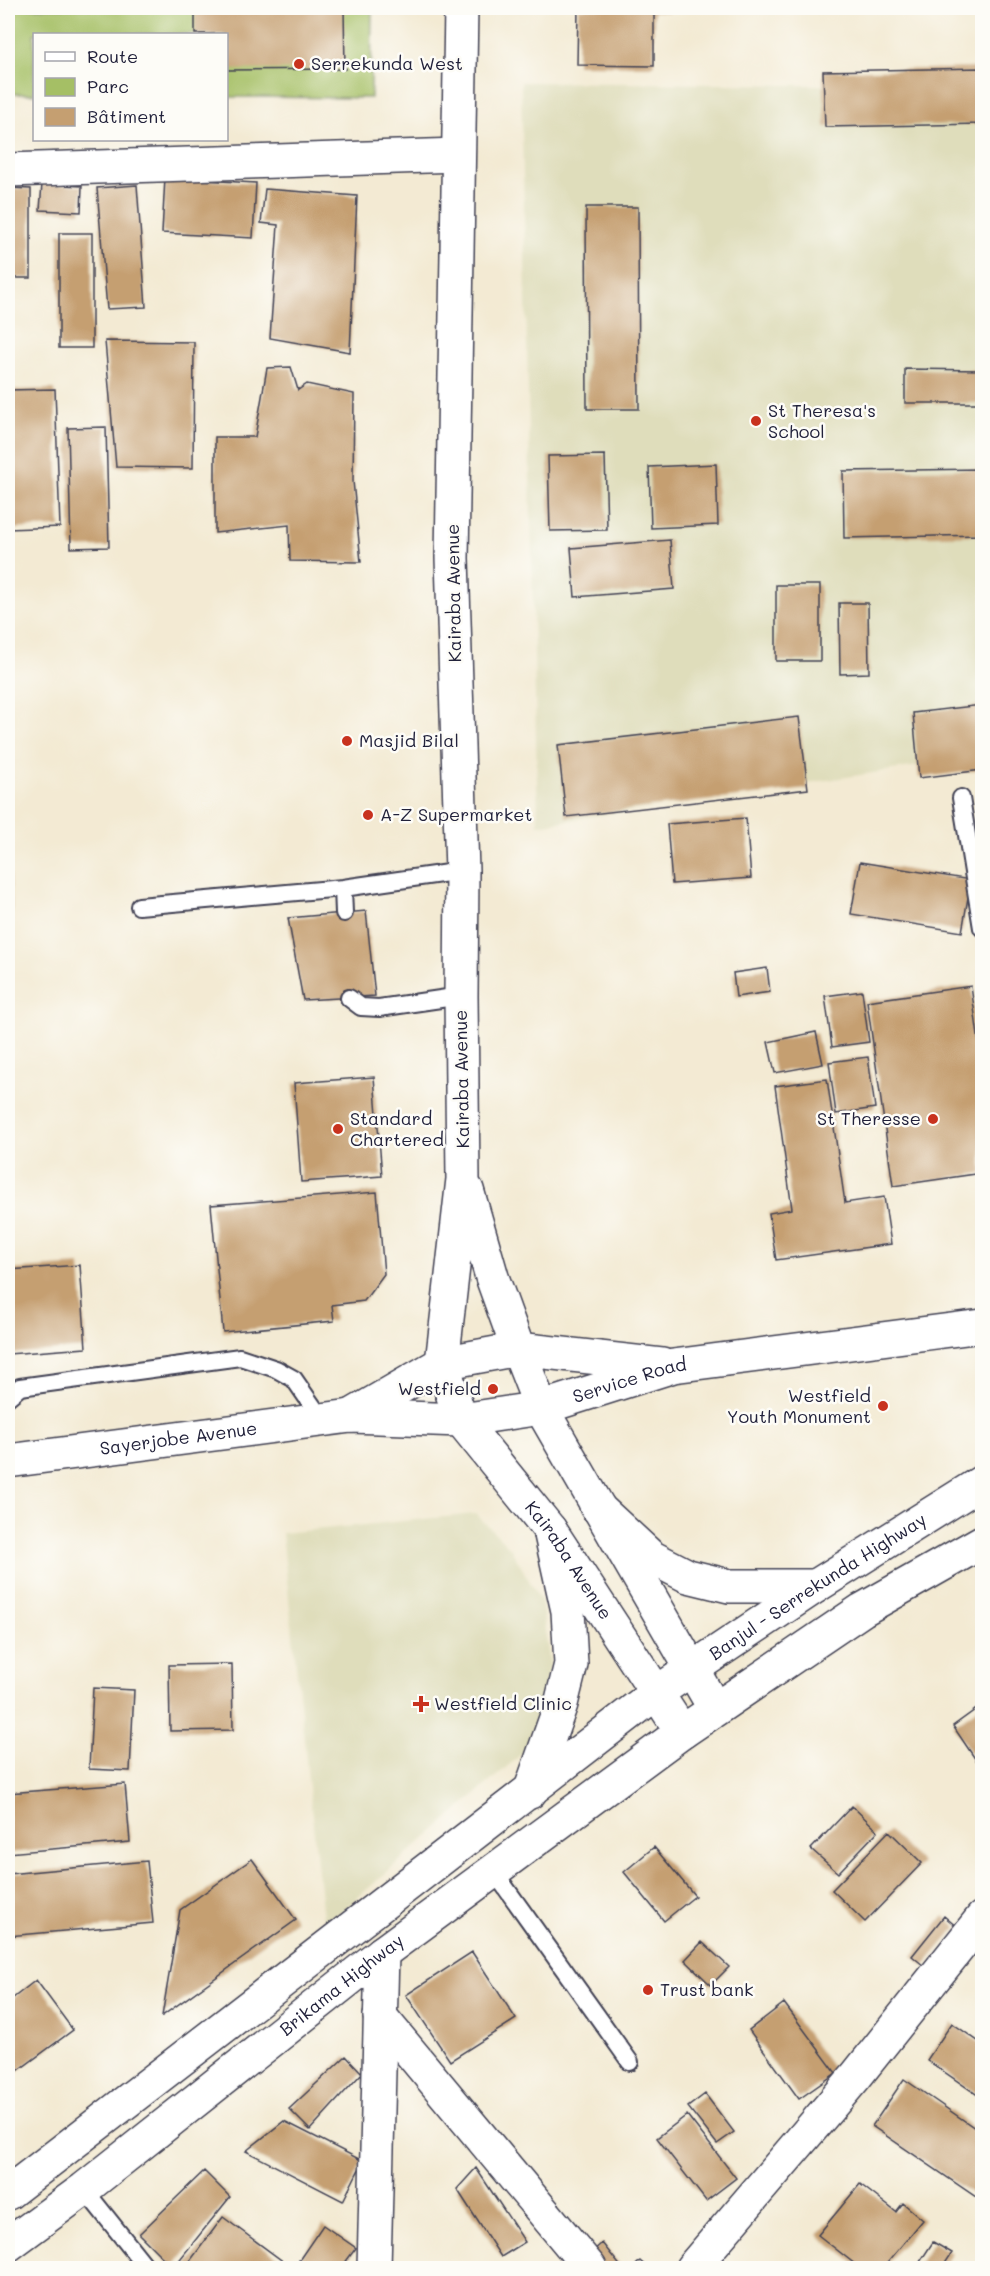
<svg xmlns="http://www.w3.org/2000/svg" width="990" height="2276" font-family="Mali,sans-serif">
	<rect width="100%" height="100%" fill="#fdfcf7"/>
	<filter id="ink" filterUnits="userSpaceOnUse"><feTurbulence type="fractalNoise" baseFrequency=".0167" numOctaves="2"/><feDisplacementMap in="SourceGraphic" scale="12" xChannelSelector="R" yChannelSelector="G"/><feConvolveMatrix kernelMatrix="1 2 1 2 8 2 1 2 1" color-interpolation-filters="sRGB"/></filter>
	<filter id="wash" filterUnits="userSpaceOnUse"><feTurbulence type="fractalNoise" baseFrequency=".008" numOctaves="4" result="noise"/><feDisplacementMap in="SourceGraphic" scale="24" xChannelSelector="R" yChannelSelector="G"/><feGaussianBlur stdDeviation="1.35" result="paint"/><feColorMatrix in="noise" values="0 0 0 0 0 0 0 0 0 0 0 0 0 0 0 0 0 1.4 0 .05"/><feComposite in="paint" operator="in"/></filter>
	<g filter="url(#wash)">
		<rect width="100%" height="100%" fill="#f3ead3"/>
		<path fill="#dfddbb" d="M521,82l461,5v669l-444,69z
			M476,1514l35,35 30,52 9,64 -16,78 -210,184 -42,-394z"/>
		<path fill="#a5bf65" stroke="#647050" stroke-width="1.5" d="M8,8h364l-1,90 -144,-1 -1,-63h-192v60h-26z"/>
		<g id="blocks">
			<path fill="#c59f71" d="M195,8h149l1,61 -119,1v-36h-31z
				M578,8h90v4l-14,-1v55l-77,-1z
				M982,68v56l-157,3 -2,-56z
				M165,178l91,5 -3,55 -91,-5z
				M42,184l40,2 -1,26 -41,-2z
				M137,185l9,122 -39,2 -10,-121z
				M8,188l23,1v89h-23z
				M265,189l92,7 -7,156 -80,-14 8,-113 -17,-2z
				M586,207h52l1,202h-52z
				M59,233h33v115h-33z
				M105,341l89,1 -1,126 -77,-1z
				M291,367l7,23 9,-6 47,10 -1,87 8,81 -71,-1 -1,-36 -74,8v-96h40l12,-69z
				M905,369l77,1v33h-77z
				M55,389l5,138 -52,2v-139z
				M106,427l3,120 -38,1 -3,-120z
				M605,455l2,75 -57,1 -2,-75z
				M716,464l2,61 -67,3 -2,-61z
				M982,469v66l-138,3 -1,-67z
				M670,540l4,49 -99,8 -4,-49z
				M776,585h44v76h-44z
				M839,603h29l1,70 -29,1z
				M982,705v65l-63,8 -6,-65z
				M799,717l9,72 -242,28 -8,-72z
				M746,818l5,60 -79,6 -5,-60z
				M860,862l111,18 -9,52 -111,-18z
				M8,872h2l2,42h-4z
				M366,911l9,85 -72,4 -15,-82z
				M767,968l3,24 -34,5 -3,-24z
				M971,986l11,79v108l-89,13 -26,-185z
				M862,991l7,51 -37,5 -7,-51z
				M816,1032l7,32 -48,9 -7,-31z
				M868,1057l7,51 -39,6 -7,-52z
				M374,1077l8,99 -81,6 -7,-99z
				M827,1079l18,124 39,-6 7,47 -115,16 -7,-47 23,-4 -17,-123z
				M377,1192l7,82 -20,27 -32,4 2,16 -111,11 -12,-127z
				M80,1265l6,83 -78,6v-84z
				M232,1664l1,66 -63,1 -1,-66z
				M93,1688l41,2 -4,81 -41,-2z
				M982,1705v64l-29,-43z
				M125,1784l5,58 -122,11v-60z
				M852,1806l26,25 -40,42 -27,-24z
				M889,1831l33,32 -57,59 -33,-32z
				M654,1847l41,49 -31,25 -40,-49z
				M252,1859l44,61 -134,96 18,-106z
				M147,1861l6,62 -145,13v-62z
				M944,1916l13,11 -33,39 -12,-10z
				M702,1942l27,25 -18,18 -26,-25z
				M472,1952l44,67 -66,42 -44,-66z
				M36,1980l37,50 -65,48v-76z
				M784,2003l52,70 -37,26 -50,-69z
				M952,2023l30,21v54l-55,-38z
				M346,2056l16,17 -52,57 -21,-21z
				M904,2079l78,54v68l-110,-75z
				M705,2094l29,38 -17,12 -29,-37z
				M687,2115l49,63 -30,23 -49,-63z
				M284,2121l79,40 -20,40 -97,-50z
				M476,2168l49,74 -24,15 -44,-68z
				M204,2171l26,26 -57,71 -34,-34z
				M860,2184l36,28 7,-9 20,17 -40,48h-23l-42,-33z
				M223,2217l69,51h-100l-5,-3z
				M323,2225l33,23 -15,20h-42l-4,-2z
				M933,2242l19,11 -10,15h-26z
				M602,2243l20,25h-18l-12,-16z
				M640,2261l8,7h-15z"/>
		</g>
	</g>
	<g filter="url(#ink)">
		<use href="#blocks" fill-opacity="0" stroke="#414052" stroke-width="1.5"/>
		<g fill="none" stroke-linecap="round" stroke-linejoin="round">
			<defs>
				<path id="service" d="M961,798l21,130
					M343,888l1,25
					M139,906l204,-18 119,-17
					M349,998l12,9 18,1 82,-12
					M8,1397l12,-10 220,-30 36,12 18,10 29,42
					M493,1870l137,192
					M84,2189l63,79"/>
				<g id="minor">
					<path d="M8,170l450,-15"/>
					<path d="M518,1349l144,16"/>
					<path id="s1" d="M541,1408l132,-42 309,-40"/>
					<path d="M380,2016l210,252"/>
					<path d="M692,2268l164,-192 126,-158"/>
				</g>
				<path id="tertiary" d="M467,1190l25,87 26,72
					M442,1363l21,-184 -2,-183 1,-125 -10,-313 9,-550
					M374,2268l8,-315"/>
				<g id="primary">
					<path id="s2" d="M442,1363l19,57 89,110 132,202"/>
					<path d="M351,1416l91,-53 76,-14 23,59 174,301"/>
					<path id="s3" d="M8,1461l343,-45 110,4 80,-12"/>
				</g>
				<g id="trunk">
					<path d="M596,1506l55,51 37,19 41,10h87"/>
					<path d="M530,1792l31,-88 10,-40 -3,-53 -18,-81"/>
					<path id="s4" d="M8,2193l648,-500 160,-107 166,-104"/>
					<path id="s5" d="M8,2245l76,-56 298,-236 300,-221 180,-122 120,-68"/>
				</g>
			</defs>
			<use href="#service" stroke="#414052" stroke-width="20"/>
			<use href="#minor" stroke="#414052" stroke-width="36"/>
			<use href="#tertiary" stroke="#414052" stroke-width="36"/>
			<use href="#primary" stroke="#414052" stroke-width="36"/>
			<use href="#trunk" stroke="#414052" stroke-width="36"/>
			<use href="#service" stroke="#fff" stroke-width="16"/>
			<use href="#minor" stroke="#fff" stroke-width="33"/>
			<use href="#tertiary" stroke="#fff" stroke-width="33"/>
			<use href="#primary" stroke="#fff" stroke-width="33"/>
			<use href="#trunk" stroke="#fff" stroke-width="33"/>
		</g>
	</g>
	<g fill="#c8321e" stroke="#fdfcf7" stroke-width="2">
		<circle cx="299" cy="64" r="6"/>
		<circle cx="756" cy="421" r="6"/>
		<circle cx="347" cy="741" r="6"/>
		<circle cx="368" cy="815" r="6"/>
		<circle cx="933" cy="1119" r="6"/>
		<circle cx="338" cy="1129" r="6"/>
		<circle cx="493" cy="1389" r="6"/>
		<circle cx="883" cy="1406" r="6"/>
		<path d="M418 1695h6v6h6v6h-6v6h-6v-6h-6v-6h6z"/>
		<circle cx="648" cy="1990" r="6"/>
	</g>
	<g text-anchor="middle" stroke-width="5" stroke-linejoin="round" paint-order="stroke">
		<g font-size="18" fill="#22223b" stroke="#fdfcf7" text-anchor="start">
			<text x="311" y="70">Serrekunda West</text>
			<text x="768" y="417">St Theresa's<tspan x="768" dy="21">School</tspan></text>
			<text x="359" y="747">Masjid Bilal</text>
			<text x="380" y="821">A-Z Supermarket</text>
			<text x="350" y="1125">Standard<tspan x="350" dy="21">Chartered</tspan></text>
			<text x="921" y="1125" text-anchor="end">St Theresse</text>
			<text x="481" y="1395" text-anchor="end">Westfield</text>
			<text x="871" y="1402" text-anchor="end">Westfield<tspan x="871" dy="21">Youth Monument</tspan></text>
			<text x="434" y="1710">Westfield Clinic</text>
			<text x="660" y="1996">Trust bank</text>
		</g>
		<g font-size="18" fill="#22223b" stroke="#fdfcf7">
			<text transform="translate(454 593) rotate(-91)" y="6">Kairaba Avenue</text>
			<text transform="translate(462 1079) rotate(-91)" y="6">Kairaba Avenue</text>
			<text dy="6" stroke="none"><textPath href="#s1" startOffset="93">Service Road</textPath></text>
			<text dy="6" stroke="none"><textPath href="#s3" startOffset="172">Sayerjobe Avenue</textPath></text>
			<text dy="6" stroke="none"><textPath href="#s2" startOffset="237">Kairaba Avenue</textPath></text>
			<text dy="6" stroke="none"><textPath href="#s4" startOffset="1012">Banjul - Serrekunda Highway</textPath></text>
			<text dy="6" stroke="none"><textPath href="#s5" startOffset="423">Brikama Highway</textPath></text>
		</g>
	</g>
	<rect width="990" height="2276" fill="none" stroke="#fdfcf7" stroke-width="30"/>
	<rect x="33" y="33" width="195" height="108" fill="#fdfcf7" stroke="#a5a5ac" stroke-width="1.5"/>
	<rect x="45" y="52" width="30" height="9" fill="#ffffff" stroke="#a5a5ac" stroke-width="1.5"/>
	<text x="87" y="63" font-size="18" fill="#22223b">Route</text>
	<rect x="45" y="78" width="30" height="18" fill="#a5bf65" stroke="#a5a5ac" stroke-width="1.5"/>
	<text x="87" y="93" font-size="18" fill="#22223b">Parc</text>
	<rect x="45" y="108" width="30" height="18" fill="#c59f71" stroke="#a5a5ac" stroke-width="1.5"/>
	<text x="87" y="123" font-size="18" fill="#22223b">Bâtiment</text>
</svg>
